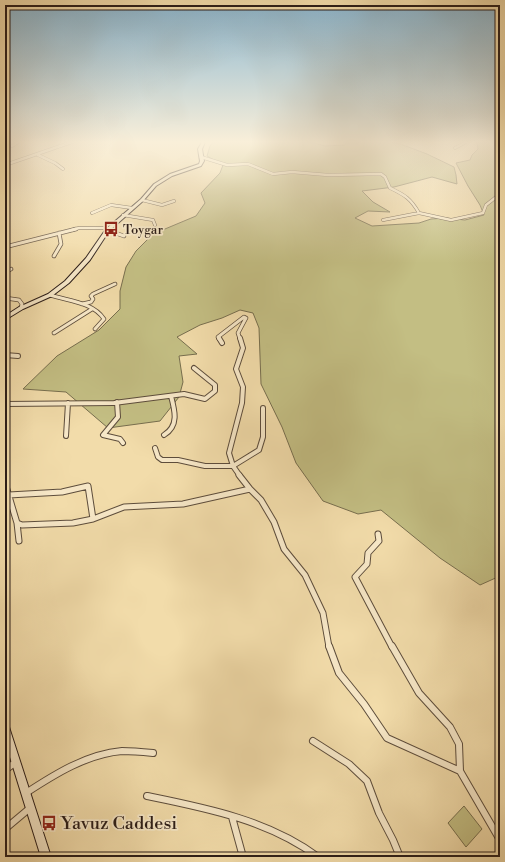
<svg xmlns="http://www.w3.org/2000/svg" width="505" height="862" font-family="'Libre Bodoni',serif">
	<rect width="100%" height="100%" fill="#f2dcaa"/>
	<filter id="stains"><feTurbulence type="fractalNoise" baseFrequency=".005" numOctaves="4"/><feColorMatrix values="0 0 0 0 .2 0 0 0 0 .09 0 0 0 0 .02 0 0 0 .5 -.17"/></filter>
	<radialGradient id="worn" r=".72"><stop offset=".6" stop-color="#630" stop-opacity="0"/><stop offset="1" stop-color="#630" stop-opacity=".3"/></radialGradient>
	<path fill="#c3be83" stroke="#776e4e" d="M213,142h98l14,4 20,-1 1,-3h49l32,12 27,13 2,8 1,9 -25,-7 -38,10 -32,4 11,11 17,10 -22,-1 -13,7 17,8 47,-3 12,-4 15,-1 19,2 19,-5 -4,-10 -12,-19 -12,-23 14,-3 2,-5 6,-6 -1,-7h23v434l-20,9 -40,-27 -59,-48 -23,4 -35,-13 -27,-38 -14,-36 -21,-43 -2,-56 -6,-15 -13,-3 -18,8 -22,7 -23,12 20,17 -18,2 4,26 -4,15 -19,24 -52,7 -42,-36 -43,-3 34,-33 42,-26 21,-21v-18l6,-24 10,-16 17,-17 43,-18 9,-13 -4,-10 19,-20 3,-8 -16,-9 3,-10z
		M464,806l18,23 -16,18 -18,-24z"/>
	<g fill="none" stroke-linecap="round" stroke-linejoin="round">
		<defs>
			<path id="street-far4" d="M12,146l6,-4
				M455,148l11,-6
				M38,155l17,8 8,6
				M201,157l26,8 21,-1 25,10 19,-2 36,3 53,-1 4,3 5,11c15,7 21,11 29,25
				M5,165l67,-23
				M5,181l1,4
				M142,200l20,5 12,-4
				M92,213l19,-8 21,3
				M123,215l30,5 2,5
				M383,220l36,-7 32,7 32,-7 3,-8 14,-11
				M72,230l7,-2h29"/>
			<path id="street-far3" d="M107,230l17,6
				M5,247l71,-18
				M54,256l7,-12 -2,-11
				M5,273l6,-4
				M50,295c18,6 43,7 54,24l-9,10
				M5,298l14,2 3,4 -1,4
				M82,304l9,-2 2,-3 -2,-3 2,-2 22,-10
				M54,333l38,-24
				M219,339l-1,-2 26,-20 2,1 -8,15 2,6"/>
			<path id="street-far2" d="M219,338l3,5
				M240,338l3,10 -7,21 7,18 -1,16 -13,50 4,13 7,10
				M5,355l13,1
				M117,402l1,15 -15,18 17,4 3,4
				M5,404l109,-1 70,-9 21,5 10,-8v-6l-21,-17
				M164,435c15,-9 11,-24 7,-39
				M66,436l2,-33
				M155,448l3,9 4,3h16l27,6h28l26,-16 4,-13v-29"/>
			<path id="street-far1" d="M239,475l11,14 11,11 13,22 10,27 21,26 18,38 6,34
				M5,483l12,40 5,2 51,-2 20,-4 31,-12 59,-3 67,-15
				M9,495l53,-3 26,-6 5,33
				M17,523l2,18
				M378,534l1,7 -11,12 -1,11 -12,13 37,70"/>
			<path id="street" d="M329,646l10,27 25,31 23,34 73,33 40,69
				M392,646l27,47 31,34 9,17 1,27
				M313,741l36,23 18,17 12,32 14,27 7,17
				M5,770l11,-8
				M26,793c29,-19 61,-39 96,-42 10,0 21,1 31,2
				M147,796c59,12 121,24 171,61
				M232,817l11,40
				M5,829l25,-21"/>
			<path id="secondary" d="M202,142h3l-3,7 2,12 -3,5 -29,10 -16,10 -13,15 -34,30 -19,29 -21,23 -17,13 -29,13 -18,11v-4l14,-9 29,-13 17,-13 21,-23 20,-29 35,-30 13,-15 16,-10 29,-10 1,-3 -2,-12z
				M5,723l3,1 1,3 42,130h-10l-36,-116z"/>
		</defs>
		<use href="#street-far4" stroke="#5d4d3c" stroke-width="3.5"/>
		<use href="#street-far3" stroke="#5d4d3c" stroke-width="4.5"/>
		<use href="#street-far2" stroke="#5d4d3c" stroke-width="6"/>
		<use href="#street-far1" stroke="#5d4d3c" stroke-width="7"/>
		<use href="#street" stroke="#5d4d3c" stroke-width="8"/>
		<use href="#secondary" stroke="#2b1d18" stroke-width="2"/>
		<use href="#street-far4" stroke="#f7e8c8" stroke-width="2.5"/>
		<use href="#street-far3" stroke="#f7e8c8" stroke-width="3"/>
		<use href="#street-far2" stroke="#f7e8c8" stroke-width="4"/>
		<use href="#street-far1" stroke="#f7e8c8" stroke-width="5"/>
		<use href="#street" stroke="#f7e8c8" stroke-width="6"/>
		<use href="#secondary" fill="#f7e8c8" fill-rule="evenodd"/>
	</g>
	<linearGradient id="sky" x2="0" y2="1"><stop stop-color="#89b6d1"/><stop offset="0.54" stop-color="#f9efd9"/><stop offset="1" stop-color="#f9efd9" stop-opacity="0"/></linearGradient>
	<rect width="505" height="263" fill="url(#sky)"/>
	<defs>
		<symbol id="bus-bare" viewBox="-9 -9 18 18"><path d="M-5-6H5V4H4V6H2V4H-2V6H-4V4H-5ZM-3.5-4V0h7V-4ZM-3.5 1.2v1.5H-2V1.2ZM2 1.2v1.5H3.5V1.2Z" fill="#8f2418" stroke="#f7e8c8" stroke-width="2.5" paint-order="stroke"/></symbol>
	</defs>
	<g fill-rule="evenodd">
		<use href="#bus-bare" x="100" y="218" width="22" height="22"/>
		<use href="#bus-bare" x="38" y="812" width="22" height="22"/>
	</g>
	<g text-anchor="middle" stroke-width="3.5" stroke-linejoin="round" paint-order="stroke">
		<g font-size="13" fill="#2b1d18" stroke="#f7e8c8" text-anchor="start">
			<text x="123" y="234">Toygar</text>
		</g>
		<g font-size="18" fill="#2b1d18" stroke="#f7e8c8" text-anchor="start">
			<text x="61" y="829">Yavuz Caddesi</text>
		</g>
	</g>
	<rect width="505" height="862" fill="none" stroke="#f2dcaa" stroke-width="20"/>
	<rect x="6" y="6" width="493" height="850" fill="none" stroke="#2b1d18" stroke-width="2"/>
	<rect x="10" y="10" width="485" height="842" fill="none" stroke="#2b1d18"/>
	<rect width="100%" height="100%" filter="url(#stains)"/>
	<rect width="100%" height="100%" fill="url(#worn)"/>
</svg>
